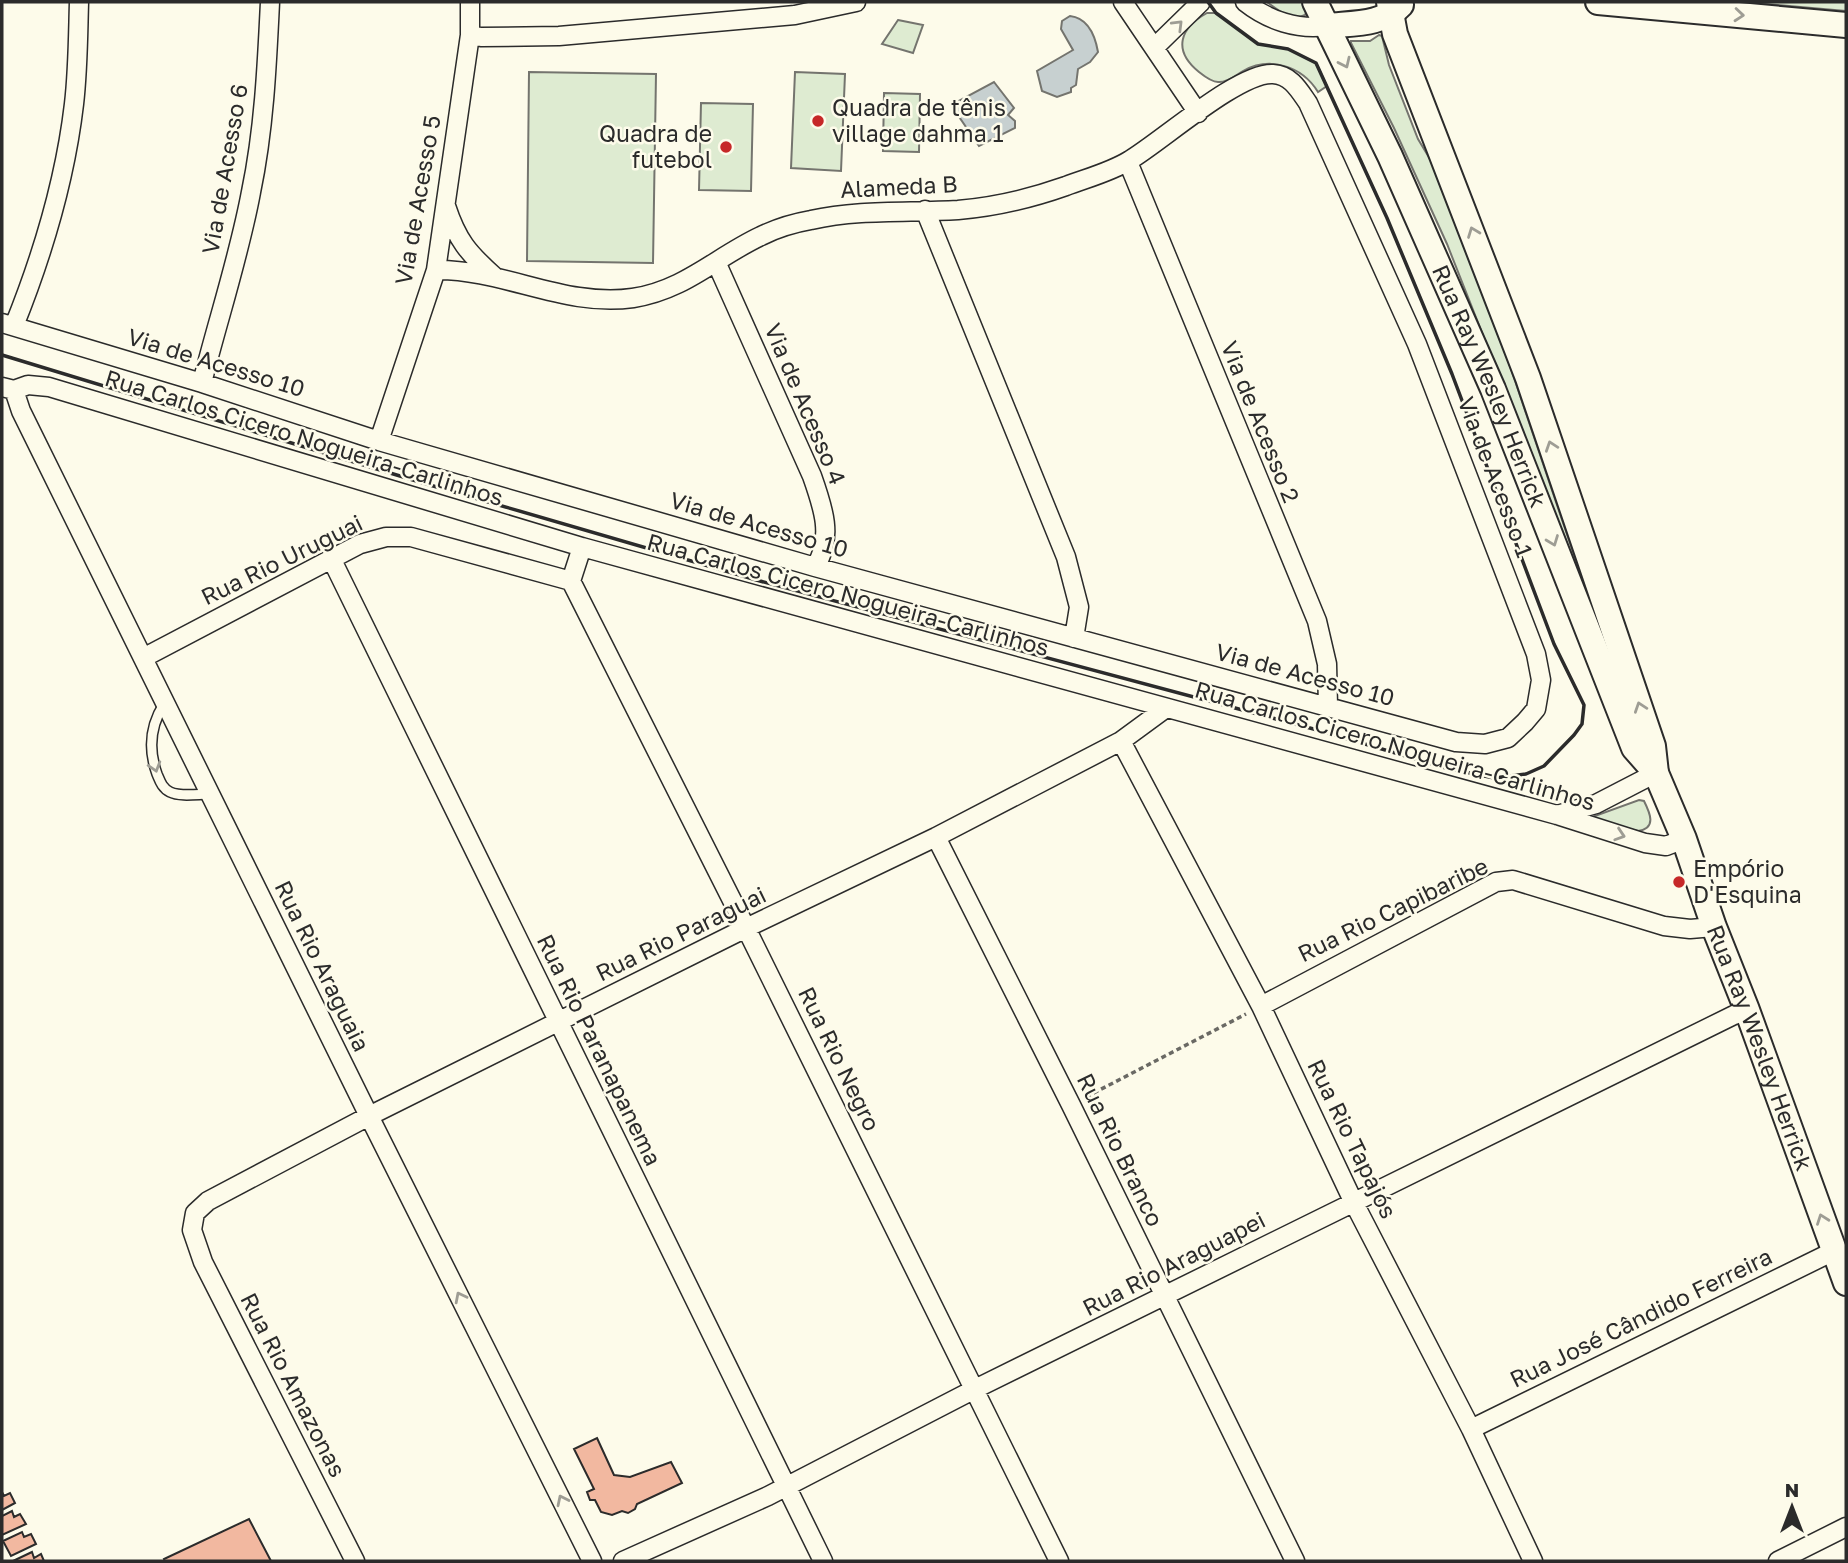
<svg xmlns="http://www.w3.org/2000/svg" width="1848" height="1563" font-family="'Golos Text',sans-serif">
	<rect width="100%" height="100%" fill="#fdfbea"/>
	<path fill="#deebd1" stroke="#74746e" stroke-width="2" d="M1267,2h37l3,8 -2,5c-13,7 -27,-5 -38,-13z
		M1742,2h104v9z
		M1207,13h9l42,31 30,5 28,14 11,23 -9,6c-16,-26 -48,-36 -75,-21 -7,4 -16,12 -25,11 -6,0 -14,-6 -19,-10 -27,-22 -19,-44 8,-59z
		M898,20l25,5 -10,28 -31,-9z
		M1379,35l3,1 7,29 29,74 24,40 69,190 88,260 -152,-385 -53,-116 -43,-85v-2h19z
		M529,72l127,2 -3,189 -126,-2z
		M795,72l50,2 -4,97 -50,-3z
		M884,93l36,1 -1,58 -36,-1z
		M701,103l52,1 -2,87 -52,-1z
		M1639,800l5,1c6,12 13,27 -6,30l-44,-10 -2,-4z"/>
	<path fill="#c7d0d0" stroke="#74746e" stroke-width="2" d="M1070,16c18,2 25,19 28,36l-8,10 -12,7 -2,16 -5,3v4l-14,5 -15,-6 -5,-20 36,-21 -12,-21 1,-8z
		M994,82l20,26 -6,7 7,6v7l-36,18 -28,-41z"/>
	<path fill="#f2b8a0" stroke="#2b2b2b" stroke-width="2" d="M597,1438l17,37 16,2 41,-15 11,21 -45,21 -2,5 -7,4 -6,-2 -10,4 -11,-3 -6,-12h-5l-3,-8 7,-3 -20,-40z
		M2,1492l2,4 6,-3 5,10 -13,7z
		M12,1511l2,6 6,-3 6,10 -24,11v-19z
		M249,1519l22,42h-106l-1,-2z
		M22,1532l2,5 7,-3 5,10 -25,12 -8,-15z
		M32,1552l2,6 7,-4 3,7h-31z"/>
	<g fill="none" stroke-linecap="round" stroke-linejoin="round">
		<defs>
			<path id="lane" d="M164,704c-14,22 -16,45 -7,70 3,7 5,14 13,18 10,5 28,2 39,2"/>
			<path id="street" d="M1123,2l75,111
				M1245,2c24,19 53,28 82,24
				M470,35l11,2 78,-1 236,-21 61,-13
				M1154,48l47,-46
				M1128,162l189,459 10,43 1,42
				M446,206c11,34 22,47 49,71
				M925,210l141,347 13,50 -5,31
				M717,264l95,212c11,31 22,62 3,91
				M2,323l200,60 177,58 436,126 641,175 29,2 23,-6 17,-16 11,-13 5,-29 -5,-26 -119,-310 -109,-241c-9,-13 -17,-28 -35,-29 -34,-2 -111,67 -143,86 -19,12 -43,18 -64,26 -34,12 -72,21 -108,24 -50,3 -98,-1 -147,10 -17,3 -36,9 -50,16 -45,21 -76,54 -128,62 -67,10 -130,-29 -197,-28
				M14,326c29,-72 51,-145 60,-222 4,-34 4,-68 5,-102
				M202,383c16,-64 37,-126 49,-191 13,-62 16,-127 19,-190
				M2,387l12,3 14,-5 21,2 533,160 975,268 88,28 21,3 18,-7
				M14,390l7,21 348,705 223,445
				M379,441l57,-171 34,-235v-33
				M332,560l491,1001
				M571,581l175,347 313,633
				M571,581l11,-34
				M143,658l217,-114 26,-7h25l160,44
				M1121,741l140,265 92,195 118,228 62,132
				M1557,815l39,-11 60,-31
				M936,837l135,268 224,456
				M1261,1006l235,-124 17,-2 151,46 26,3 24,-2
				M1471,1429l363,-178
				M355,1561l-152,-299 -11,-32 3,-17 13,-12 161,-85 377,-188 190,-91 185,-96 45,-33
				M623,1561l145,-65 207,-107 759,-374 13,-5
				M1778,1561l68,-34"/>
			<g id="secondary">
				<path id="s1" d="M1315,2l75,154 103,233 141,359 22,25"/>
				<path id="s2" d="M1389,2l6,32 133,344 125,368 3,27 28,66 30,88 33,83 99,273"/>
				<path d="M1598,2l248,23"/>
				<path d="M1327,26c26,-3 56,-1 74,-21"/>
			</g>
		</defs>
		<use href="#lane" stroke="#2b2b2b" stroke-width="12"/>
		<use href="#street" stroke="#2b2b2b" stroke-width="21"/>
		<use href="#secondary" stroke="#2b2b2b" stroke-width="28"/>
		<path stroke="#6a6964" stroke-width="3.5" stroke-dasharray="5 3.5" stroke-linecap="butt" d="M1086,1097l160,-83"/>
		<use href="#lane" stroke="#fdfbea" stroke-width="9"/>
		<use href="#street" stroke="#fdfbea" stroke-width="18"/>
		<use href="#secondary" stroke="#fdfbea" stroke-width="24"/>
		<path stroke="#2b2b2b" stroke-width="3.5" d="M2,355l421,128 337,98 561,150 125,37 48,10 32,-4 18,-8 30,-31 8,-11 2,-19 -30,-61 -102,-270 -65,-156 -71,-155 -28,-14 -30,-5 -42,-31 -8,-11"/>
	</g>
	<defs><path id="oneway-chevron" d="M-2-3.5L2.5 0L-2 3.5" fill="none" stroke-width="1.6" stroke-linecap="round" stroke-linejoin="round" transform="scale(1.75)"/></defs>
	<g stroke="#9e9d94">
		<use href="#oneway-chevron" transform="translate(1739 15) rotate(5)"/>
		<use href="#oneway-chevron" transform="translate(1178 25) rotate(-45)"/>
		<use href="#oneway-chevron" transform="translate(1345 63) rotate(65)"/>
		<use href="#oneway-chevron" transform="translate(1473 232) rotate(-111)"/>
		<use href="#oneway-chevron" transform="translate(1551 446) rotate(-109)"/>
		<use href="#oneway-chevron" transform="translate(1553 541) rotate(69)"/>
		<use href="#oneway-chevron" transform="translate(1640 707) rotate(-109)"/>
		<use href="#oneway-chevron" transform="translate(155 767) rotate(73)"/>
		<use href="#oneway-chevron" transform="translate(1620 835) rotate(18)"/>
		<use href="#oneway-chevron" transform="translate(1822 1219) rotate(-110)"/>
		<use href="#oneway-chevron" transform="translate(460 1297) rotate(-117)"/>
		<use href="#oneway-chevron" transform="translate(562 1500) rotate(-116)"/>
	</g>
	<g fill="#c62828" stroke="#fdfbea" stroke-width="2.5">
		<circle cx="818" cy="121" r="7"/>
		<circle cx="726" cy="147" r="7"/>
		<circle cx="1679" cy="882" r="7"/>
	</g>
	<g text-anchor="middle" stroke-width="5" stroke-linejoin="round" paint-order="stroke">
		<g font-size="23" fill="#2b2b2b" stroke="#fdfbea" text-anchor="start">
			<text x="832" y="116">Quadra de tênis<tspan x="832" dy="26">village dahma 1</tspan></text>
			<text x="712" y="142" text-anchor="end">Quadra de<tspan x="712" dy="26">futebol</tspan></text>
			<text x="1693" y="877">Empório<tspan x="1693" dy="26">D'Esquina</tspan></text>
		</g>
		<g font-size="23" fill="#2b2b2b" stroke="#fdfbea">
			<text transform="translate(225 169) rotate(-80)" y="8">Via de Acesso 6</text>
			<text transform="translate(899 187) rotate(-3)" y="8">Alameda B</text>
			<text transform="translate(418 200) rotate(-80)" y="8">Via de Acesso 5</text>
			<text transform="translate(216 363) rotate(17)" y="8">Via de Acesso 10</text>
			<text dy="8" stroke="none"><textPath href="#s1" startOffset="422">Rua Ray Wesley Herrick</textPath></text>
			<text transform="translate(805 404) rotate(67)" y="8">Via de Acesso 4</text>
			<text transform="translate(1260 422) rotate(68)" y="8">Via de Acesso 2</text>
			<text transform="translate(304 438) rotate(17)" y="8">Rua Carlos Cicero Nogueira-Carlinhos</text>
			<text transform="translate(1495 477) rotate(69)" y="8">Via de Acesso 1</text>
			<text transform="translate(759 525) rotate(16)" y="8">Via de Acesso 10</text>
			<text transform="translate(282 560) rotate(-26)" y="8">Rua Rio Uruguai</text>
			<text transform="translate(848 595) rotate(15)" y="8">Rua Carlos Cicero Nogueira-Carlinhos</text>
			<text transform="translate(1305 675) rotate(15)" y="8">Via de Acesso 10</text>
			<text transform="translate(1395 746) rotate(16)" y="8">Rua Carlos Cicero Nogueira-Carlinhos</text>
			<text transform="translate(1393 910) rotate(-26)" y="8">Rua Rio Capibaribe</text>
			<text transform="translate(681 934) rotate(-26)" y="8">Rua Rio Paraguai</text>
			<text transform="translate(322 966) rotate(64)" y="8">Rua Rio Araguaia</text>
			<text dy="8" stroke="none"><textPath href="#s2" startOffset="1111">Rua Ray Wesley Herrick</textPath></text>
			<text transform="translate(599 1050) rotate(64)" y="8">Rua Rio Paranapanema</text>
			<text transform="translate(839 1059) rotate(64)" y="8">Rua Rio Negro</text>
			<text transform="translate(1352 1139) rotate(64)" y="8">Rua Rio Tapajós</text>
			<text transform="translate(1120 1150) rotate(64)" y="8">Rua Rio Branco</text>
			<text transform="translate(1174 1264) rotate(-27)" y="8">Rua Rio Araguapei</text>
			<text transform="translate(1641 1318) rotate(-26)" y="8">Rua José Cândido Ferreira</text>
			<text transform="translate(293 1385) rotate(63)" y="8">Rua Rio Amazonas</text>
		</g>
	</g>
	<rect width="1848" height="1563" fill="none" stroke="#2b2b2b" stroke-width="7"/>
	<g transform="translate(1792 1507)" stroke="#fdfbea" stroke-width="5" paint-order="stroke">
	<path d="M0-5L12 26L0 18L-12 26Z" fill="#2b2b2b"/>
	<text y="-10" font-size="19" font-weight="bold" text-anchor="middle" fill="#2b2b2b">N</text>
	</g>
</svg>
